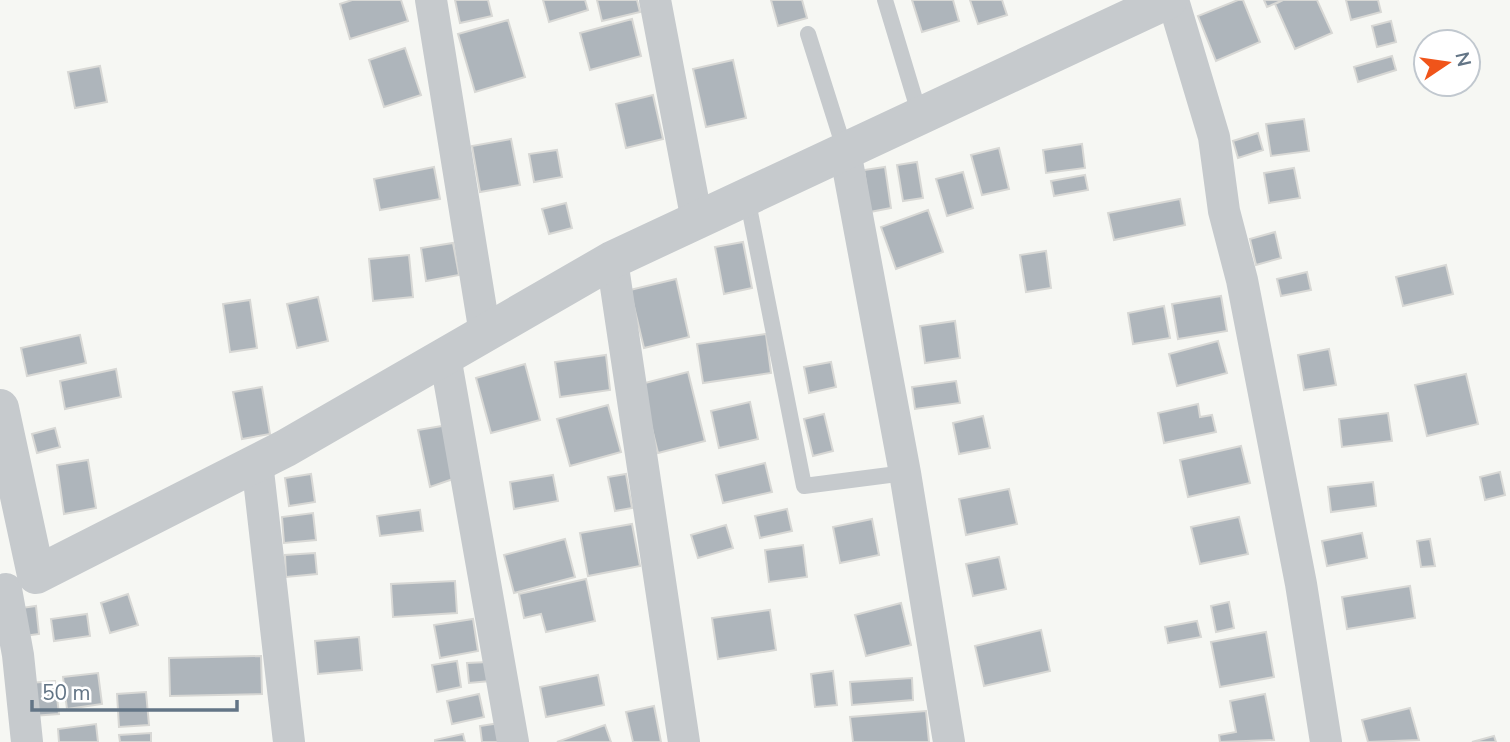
<svg xmlns="http://www.w3.org/2000/svg" width="1510" height="742" font-family="'Nunito Sans',sans-serif">
	<rect width="100%" height="100%" fill="#f6f7f3"/>
	<path fill="#aeb5bb" stroke="#d8d8d5" stroke-width="2" d="M352,0h49l7,21 -58,18 -10,-35z
		M455,0h33l4,16 -32,7z
		M543,0h42l3,10 -39,12z
		M597,0h40l3,12 -38,9z
		M771,0h31l5,18 -29,8z
		M912,0h41l6,21 -37,11z
		M970,0h32l5,15 -29,9z
		M1238,0h5l17,42 -44,19 -18,-45z
		M1264,0h19l-16,7z
		M1283,0h34l15,33 -37,16 -20,-45z
		M1346,0h32l3,12 -30,8z
		M632,19l9,37 -51,14 -10,-37z
		M508,20l17,57 -50,15 -17,-58z
		M1391,21l5,21 -19,5 -5,-21z
		M405,48l16,47 -37,12 -15,-47z
		M1392,56l4,14 -38,12 -4,-15z
		M733,60l13,58 -40,9 -13,-58z
		M100,66l7,36 -32,6 -7,-36z
		M653,95l10,44 -37,9 -10,-44z
		M1304,119l5,32 -38,5 -5,-32z
		M1258,133l5,17 -25,8 -5,-17z
		M511,139l9,46 -40,7 -8,-46z
		M1082,144l3,24 -39,5 -3,-23z
		M999,148l10,41 -27,6 -11,-40z
		M557,150l5,27 -28,5 -5,-28z
		M917,162l6,36 -20,3 -6,-36z
		M434,167l6,32 -60,11 -6,-31z
		M885,167l6,41 -21,4 -6,-42z
		M1294,168l6,30 -31,5 -5,-30z
		M963,172l10,36 -26,8 -11,-37z
		M1085,175l3,15 -34,6 -3,-15z
		M1180,199l5,26 -71,15 -6,-27z
		M566,203l6,25 -23,6 -7,-25z
		M928,210l15,42 -47,17 -15,-42z
		M1275,232l6,26 -25,7 -6,-26z
		M743,242l9,46 -28,6 -9,-47z
		M453,243l6,32 -33,6 -5,-33z
		M1046,251l5,37 -25,4 -6,-37z
		M409,255l4,42 -40,4 -4,-42z
		M1446,265l7,29 -50,12 -7,-29z
		M1307,272l4,18 -30,6 -4,-17z
		M676,279l13,58 -45,11 -14,-58z
		M1221,296l6,35 -49,8 -6,-35z
		M318,297l10,44 -31,7 -10,-44z
		M250,300l7,48 -27,4 -7,-48z
		M1164,306l6,32 -37,6 -5,-31z
		M955,321l5,37 -35,5 -5,-37z
		M766,334l5,39 -68,10 -6,-39z
		M80,335l6,28 -59,13 -6,-28z
		M1218,341l9,32 -50,13 -8,-32z
		M1329,349l7,36 -32,5 -6,-35z
		M606,355l4,35 -50,7 -5,-35z
		M831,362l5,25 -27,6 -5,-26z
		M525,364l15,56 -49,13 -15,-55z
		M116,369l5,28 -56,12 -5,-28z
		M688,372l17,69 -47,12 -17,-69z
		M1466,374l12,50 -51,12 -12,-51z
		M956,381l4,22 -45,6 -3,-22z
		M262,387l8,47 -28,5 -9,-47z
		M750,402l8,37 -39,9 -8,-37z
		M1198,404l2,13 12,-2 4,17 -52,11 -6,-30z
		M608,405l13,47 -51,14 -13,-47z
		M1388,413l4,28 -50,6 -3,-28z
		M824,414l9,37 -20,5 -9,-37z
		M983,416l7,32 -31,6 -6,-31z
		M448,425l8,53 -26,9 -12,-57z
		M55,428l5,19 -23,6 -5,-19z
		M1241,446l9,37 -62,14 -8,-37z
		M88,460l8,48 -32,6 -7,-49z
		M765,463l7,29 -49,11 -7,-28z
		M1500,472l5,23 -20,5 -5,-23z
		M311,474l4,28 -26,4 -4,-28z
		M626,474l6,34 -17,3 -7,-34z
		M553,475l5,26 -44,8 -4,-27z
		M1373,482l3,24 -45,6 -3,-25z
		M1009,489l8,35 -51,11 -7,-36z
		M787,509l5,22 -32,7 -5,-22z
		M420,510l3,21 -43,5 -3,-20z
		M313,513l3,27 -32,3 -2,-26z
		M1239,517l9,37 -48,10 -9,-37z
		M872,519l7,36 -39,8 -7,-36z
		M632,524l8,42 -52,10 -8,-43z
		M726,525l7,23 -35,10 -7,-23z
		M1362,533l5,25 -40,8 -5,-25z
		M565,539l10,38 -61,16 -10,-38z
		M1430,539l5,27 -14,1 -4,-26z
		M803,545l4,32 -38,5 -4,-32z
		M315,553l2,21 -31,3 -1,-22z
		M999,557l7,32 -33,7 -7,-32z
		M586,579l9,42 -49,11 -5,-18 -17,4 -5,-24z
		M455,581l2,32 -64,4 -2,-33z
		M1410,586l5,32 -68,11 -5,-32z
		M128,594l10,31 -28,8 -9,-30z
		M1229,602l5,26 -18,4 -5,-26z
		M901,603l10,42 -45,11 -11,-41z
		M36,606l3,28 -15,2 -3,-28z
		M770,610l6,40 -58,9 -6,-41z
		M87,614l3,22 -36,5 -3,-22z
		M473,619l5,32 -38,7 -6,-33z
		M1197,621l4,16 -33,6 -3,-16z
		M1041,630l9,41 -66,15 -9,-40z
		M1266,632l8,45 -54,10 -9,-45z
		M359,637l3,33 -44,4 -3,-33z
		M261,656l1,38 -92,2 -1,-38z
		M457,661l4,26 -24,5 -5,-27z
		M488,662l2,19 -21,2 -2,-20z
		M833,671l4,34 -22,2 -4,-33z
		M98,673l4,31 -35,5 -4,-32z
		M598,675l6,30 -58,12 -6,-30z
		M912,678l1,22 -61,5 -2,-23z
		M55,681l4,33 -27,2 -3,-33z
		M146,692l3,33 -30,2 -2,-33z
		M479,694l5,23 -32,7 -5,-23z
		M1265,694l9,46 -54,2 -1,-7 17,-3 -6,-31z
		M654,706l7,36h-28l-7,-30z
		M1410,708l9,32 -51,2 -6,-22z
		M926,711l3,31h-76l-3,-25z
		M500,723l3,19h-21l-2,-16z
		M96,724l2,18h-39l-1,-13z
		M605,725l6,17h-54z
		M151,733v9h-31l-1,-7z
		M463,734l2,8h-30v-2z
		M1494,736l2,6h-24z"/>
	<g fill="none" stroke-linecap="round" stroke-linejoin="round">
		<path stroke="#c6cacd" stroke-width="16" d="M885,0l35,116
			M808,34l37,117
			M747,197l57,289 101,-13"/>
		<path stroke="#c6cacd" stroke-width="32" d="M431,0l54,334
			M655,0l42,221
			M1173,0l41,137 10,74 18,69 59,304 25,158
			M845,151l60,322 44,269
			M612,260l72,482
			M445,356l68,386
			M257,462l32,280
			M6,589l12,66 9,87"/>
		<path stroke="#c6cacd" stroke-width="38" d="M0,408l36,167 250,-127 326,-188 556,-260"/>
	</g>
	<g transform="translate(1447 63) rotate(77)"><circle r="33" fill="#ffffff" stroke="#c1c8cf" stroke-width="2"/>
	<path d="M0-5L12 26L0 18L-12 26Z" fill="#f0541a"/>
	<text y="-10" font-size="19" font-weight="bold" text-anchor="middle" fill="#637586">N</text>
	</g>
	<path d="M32 700v10h205v-10" fill="none" stroke="#637586" stroke-width="3.5"/>
	<text x="42" y="700" font-size="21" fill="#637586" stroke="#ffffff" stroke-width="5" paint-order="stroke">50 m</text>
</svg>
